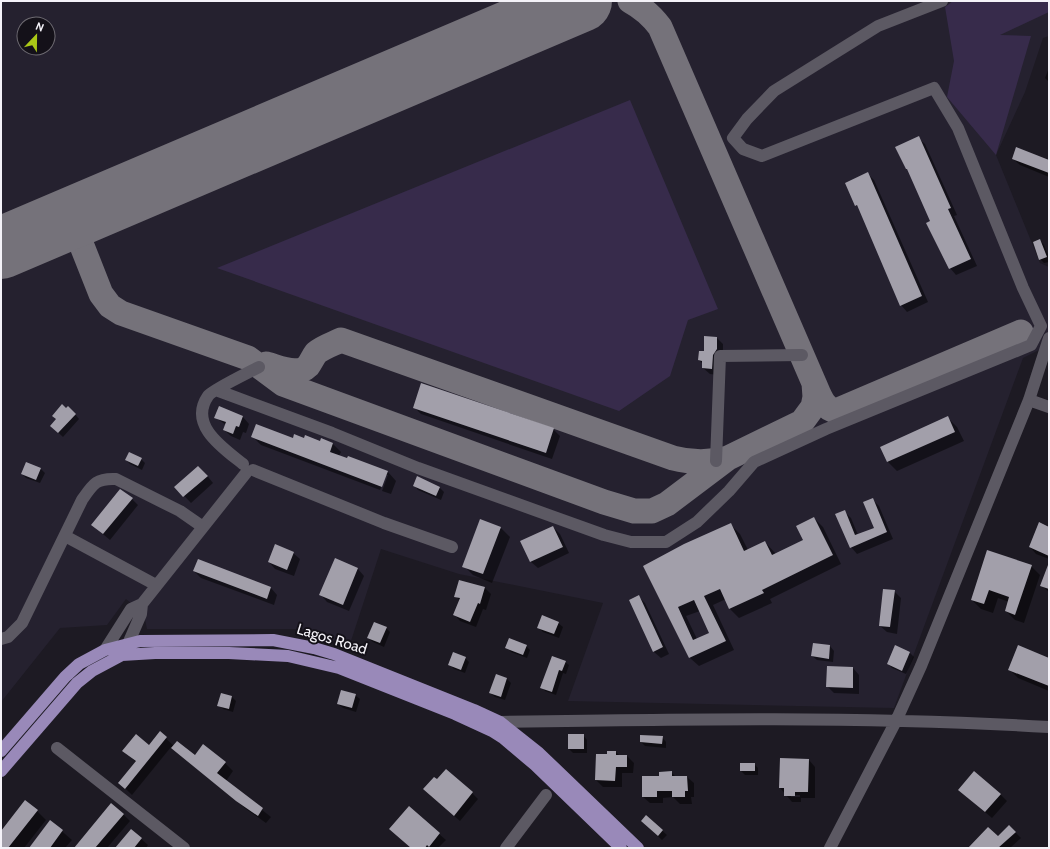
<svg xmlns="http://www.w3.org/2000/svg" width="1050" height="849" font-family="Cabin,sans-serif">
	<rect width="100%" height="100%" fill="#1d1a23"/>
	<path fill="#25212f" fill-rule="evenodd" d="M1,1h1048v35l-6,2 -18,54 -29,63 44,108 9,4v63l-6,18 -20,10 -129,350 -326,-7 35,-98 -144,-29 -78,-25 -32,98 -45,-18h-157l-3,-15 -18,-15 -19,26 -47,3 -59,74zM24,24h24v24h-24z"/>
	<path fill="#372b4b" d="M953,1h96v11l-49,23 31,1 -35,119 -49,-58 7,-36 -9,-54z
		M630,100l88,209 -30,11 -18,56 -51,35 -402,-143z"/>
	<path fill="#0007" fill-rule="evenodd" d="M1049,68v14l-4,-4z
		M918,138l7,6 32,71 -3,1 23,50 -21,9 -6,-7 -18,-46 -22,-50 -3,-3z
		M1013,159l36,2v16l-29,-12z
		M868,174l6,6 54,122 -21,10 -6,-7 -42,-97 -3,-3z
		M1040,240l4,5 5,12v5l-5,1 -4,-4z
		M717,338l6,6v12l-5,19 -8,-1 -7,-6v-4l-4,-4z
		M414,407l139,22 7,7 -8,23 -131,-45z
		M219,408l24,9 6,7 -3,9 -3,-1 -3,8 -9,-4 -7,-6 2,-5 -11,-8z
		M75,414l4,5 -16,18 -12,-11z
		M948,418l9,9 7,14 -67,30 -9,-9 -7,-15z
		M252,436l53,4 28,4 8,8 -2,4 9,4 1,-3 39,15 8,9 -5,13 -9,-3 6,-16h-2l-6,15 -119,-45z
		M141,459l4,4 -3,7 -12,-6 -4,-4z
		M40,468l5,5 -5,10 -14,-5 -4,-4z
		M205,473l8,10 -22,20 -15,-16z
		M414,485l26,3 4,4 -3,8 -23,-10z
		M132,499l6,6 -28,35 -18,-15z
		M872,499l7,7 14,33 -36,15 -6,-7 -7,-36 7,7 7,17 17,-7z
		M814,518l9,9 18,37 -71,35 2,4 -33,15 -9,-9 -4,-10 -13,6 21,45 -35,16 -9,-8 -45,-92 86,-41 9,9 8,16 17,-8 11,12 28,-14zM700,611l10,22 -13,6 -11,-23z
		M553,527l7,7 9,19 -31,15 -7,-6 -10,-20z
		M501,528l9,9 -18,46 -19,-8 -9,-9z
		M1049,528v31l-13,-5 -6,-7z
		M988,552l43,14 9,9 -16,48 -9,-3 -9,-9 3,-9 -11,-4 -5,15 -12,-4 -9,-9z
		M293,553l7,6 -6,17 -19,-7 -6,-7z
		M198,560l73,28 6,7 -3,10 -73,-27 -7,-7z
		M358,569l6,7 -15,35 -22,-9 -6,-7z
		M1049,578v14l-7,-6z
		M460,581l25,7 6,6 -5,16 -3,-1 -7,18 -16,-6 -5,-6 5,-14 -4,-5z
		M894,591l7,7 -4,36 -10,-2 -7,-6z
		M638,596l7,7 24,51 -8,4 -7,-6 -24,-52z
		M558,623l5,4 -4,11 -16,-6 -4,-4z
		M386,628l4,4 -6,15 -11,-5 -5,-4z
		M814,644l16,2 4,5 -1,11 -16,-2 -5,-4z
		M526,646l4,4 -3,8 -16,-6 -4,-5z
		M895,647l15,6 4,4 -8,17 -14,-6 -4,-4z
		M465,658l4,4 -4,11 -11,-4 -4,-4z
		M1049,659v32l-31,-13 -9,-9z
		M565,662l4,3 -3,9 -3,-1 -7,22 -11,-4 -3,-4z
		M853,668l6,7v19l-25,-1 -7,-7z
		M496,675l11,4 4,4 -6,17 -10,-3 -5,-4z
		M222,694l10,3 4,4 -3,11 -10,-3 -4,-4z
		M355,695l5,4 -4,13 -13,-4 -5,-4z
		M160,733l14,13 21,10 30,7 8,8 -7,10 45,36 -5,6 -20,-14 -75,-62 -39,48 -12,-12 16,-21 -12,-11 25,-5z
		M583,735l4,5v13h-14l-4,-4z
		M641,736l21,1 4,5v6l-21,-2 -4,-4z
		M616,752l4,4h7l7,7 -1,10h-11v14h-19l-7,-7 12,-25z
		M809,760l6,7v31h-14v4h-9l-12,-14zM791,795h9v2h-9z
		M754,764l4,4v7h-13l-4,-4z
		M671,772l5,5h11l7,6v14h-3l1,7h-12l-7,-7 -10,1v5h-13l-7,-6z
		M959,790l41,4 7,7 -15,17z
		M472,793l6,6 -18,22 -30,-26z
		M409,808l37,32 -8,8h-27z
		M37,811l9,9 -22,28h-23v-15z
		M123,814l7,7 -23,27h-32z
		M646,816l21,19 -5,5 -16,-15z
		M50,821l22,19 -7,8h-35z
		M1009,826l12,12 -11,10h-41l29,-11z
		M131,830l17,15 -2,3h-30z"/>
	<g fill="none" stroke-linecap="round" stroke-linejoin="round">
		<path stroke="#75727a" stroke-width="25" d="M570,6l6,-5
			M71,218l30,76 9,12 11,7 127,45 35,26 321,118 30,9h18l15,-7 61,-46 74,-36 11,-15 2,-10 -1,-14 -154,-356c-9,-12 -17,-19 -30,-26
			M266,364c12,3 31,13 42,2 3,-4 5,-9 8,-13 7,-6 17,-9 25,-13l332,118c19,5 37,5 55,0
			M814,383c5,11 9,26 22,28l185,-79"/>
		<path stroke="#75727a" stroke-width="62" d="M1,248l580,-247"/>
	</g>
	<path fill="#a29faa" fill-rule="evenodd" d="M919,136l32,72 -3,1 23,50 -22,10 -23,-46 4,-2 -23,-52h-1l-11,-22z
		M1016,147l33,13v13l-37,-14z
		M868,172l54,124 -22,10 -43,-101 -2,1 -10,-23z
		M1040,239l7,18 -8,3 -6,-18z
		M704,336l13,1v12l-4,6 -1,14 -10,-1v-7l-4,-1 1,-9h5z
		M421,383l133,45 -8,25 -133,-45z
		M62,404l4,4 2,-2 8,8 -18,19 -8,-7 6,-7 -4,-3z
		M219,406l24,10 -4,11 -3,-1 -3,8 -10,-4 3,-8 -12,-4z
		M948,416l7,16 -68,30 -7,-15z
		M256,424l37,14 1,-4 10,4 1,-3 15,6 1,-3 12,5 -3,9 17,6 1,-2 40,15 -6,16 -131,-50z
		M129,452l13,6 -4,8 -13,-6z
		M26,462l15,6 -5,12 -15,-6z
		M198,466l10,10 -25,21 -9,-10z
		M417,476l23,11 -4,9 -23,-10z
		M120,489l13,9 -30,36 -12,-9z
		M873,498l14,34 -37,16 -15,-34 10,-4 10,25 19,-7 -11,-26z
		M814,517l19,38 -71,35 2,3 -35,16 -9,-20 -16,7 22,45 -37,17 -46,-92 41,-22 47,-21 13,28 21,-10 7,14 31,-15 -7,-14zM694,600l15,33 -16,7 -15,-33z
		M480,519l21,8 -18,47 -21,-7z
		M1039,522l10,5v29l-20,-9z
		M553,526l10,21 -33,15 -10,-21z
		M275,544l19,8 -7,18 -19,-8z
		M987,550l45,15 -17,50 -10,-4 4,-14 -20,-7 -5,14 -13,-4z
		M335,558l23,10 -15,37 -24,-10z
		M198,559l73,28 -4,12 -74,-28z
		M1048,565h1v24l-9,-3z
		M459,580l26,7 -5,17 -2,-1 -8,19 -17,-7 7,-17 -6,-1z
		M883,589l12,1 -5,37 -11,-1z
		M639,595l24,52 -10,5 -24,-52z
		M542,615l17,7 -5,12 -17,-6z
		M374,622l13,5 -7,16 -13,-5z
		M509,638l18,7 -4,10 -18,-7z
		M813,643l17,2 -1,14 -18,-3z
		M895,645l15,7 -8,19 -15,-7z
		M1018,645l31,13v28l-41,-16z
		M453,652l13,5 -5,13 -13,-5z
		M552,656l14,5 -4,10 -3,-1 -7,22 -12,-4z
		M827,666l26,1v21l-27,-1z
		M496,674l11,4 -6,19 -12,-4z
		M341,690l15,4 -4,14 -15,-4z
		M221,693l11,3 -3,13 -12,-3z
		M160,731l7,6 -42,52 -7,-6 18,-22 -14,-10 14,-17 13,11z
		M568,734h16v15h-16z
		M640,735l23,1 -1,8 -22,-2z
		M177,741l18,14 8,-11 23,18 -9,11 46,35 -5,8 -22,-15 -65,-53z
		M607,751h9v4h11v12h-11l-1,14 -20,-1 1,-26h11z
		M780,758l29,1 -1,33h-13v4h-11v-8h-5z
		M740,763h15v8h-15z
		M446,769l27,23 -19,24 -31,-27 11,-12 3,2z
		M672,771v5h15l1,15h-3v6h-13v-6h-15v6h-15v-21h17v-4z
		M974,771l27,23 -16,18 -27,-22z
		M25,800l13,10 -30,38h-7v-17z
		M111,803l13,11 -29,34h-21z
		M409,806l31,27 -11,14 -2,-2 -2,3h-14l-22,-19z
		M646,815l17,15 -5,6 -17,-15z
		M50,820l13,10 -13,18h-21z
		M1009,825l7,7 -18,16h-30l20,-21 10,9z
		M131,829l11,9 -8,10h-19z"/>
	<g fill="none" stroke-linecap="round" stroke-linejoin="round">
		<path stroke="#5c5963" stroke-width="12" d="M216,390l116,43 86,35 186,67 27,7h35l31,-20 32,-31 25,-29 72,-33 205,-84 10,-19 -18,-38 -65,-160 -24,-40 -172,68 -19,-7 -10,-11 14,-19 27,-28 104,-65 64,-25
			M1029,400l20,7
			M716,461l4,-105 82,-1
			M243,464c-20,-16 -55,-39 -35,-68 4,-6 42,-24 51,-29
			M253,470l131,53 68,24
			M65,536l91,49
			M1,639l7,-2 14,-14 60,-123c11,-16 14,-22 34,-21l64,32 23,16
			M128,644l13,-30 1,-10
			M105,650l26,-41 11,-5 104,-131
			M500,722c183,-3 366,-6 549,5
			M57,748l127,100
			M506,848l40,-53
			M830,848l66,-127 25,-55 108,-266 20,-62"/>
		<path stroke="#9989b9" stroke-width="12" d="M1,751l64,-74 14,-13 26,-14 35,-9 133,-1 41,8 20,6 140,56 26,12 39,31 99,95
			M1,771l76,-88 15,-12 30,-16 33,-2h74l59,3 51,12 116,46 37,17 11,7 32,27 86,83"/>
	</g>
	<g text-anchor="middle" stroke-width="4" stroke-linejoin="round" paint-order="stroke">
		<g font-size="15" fill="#f4f2f8" stroke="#141119">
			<text transform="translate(332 639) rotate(17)" y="5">Lagos Road</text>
		</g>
	</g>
	<rect width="1050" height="849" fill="none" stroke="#f4f2f8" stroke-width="4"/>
	<g transform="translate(36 36) rotate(22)"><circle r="19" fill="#141119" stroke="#6e6b72"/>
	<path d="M0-3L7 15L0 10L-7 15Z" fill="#aac717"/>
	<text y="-6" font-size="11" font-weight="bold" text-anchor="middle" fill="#f4f2f8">N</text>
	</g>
</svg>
